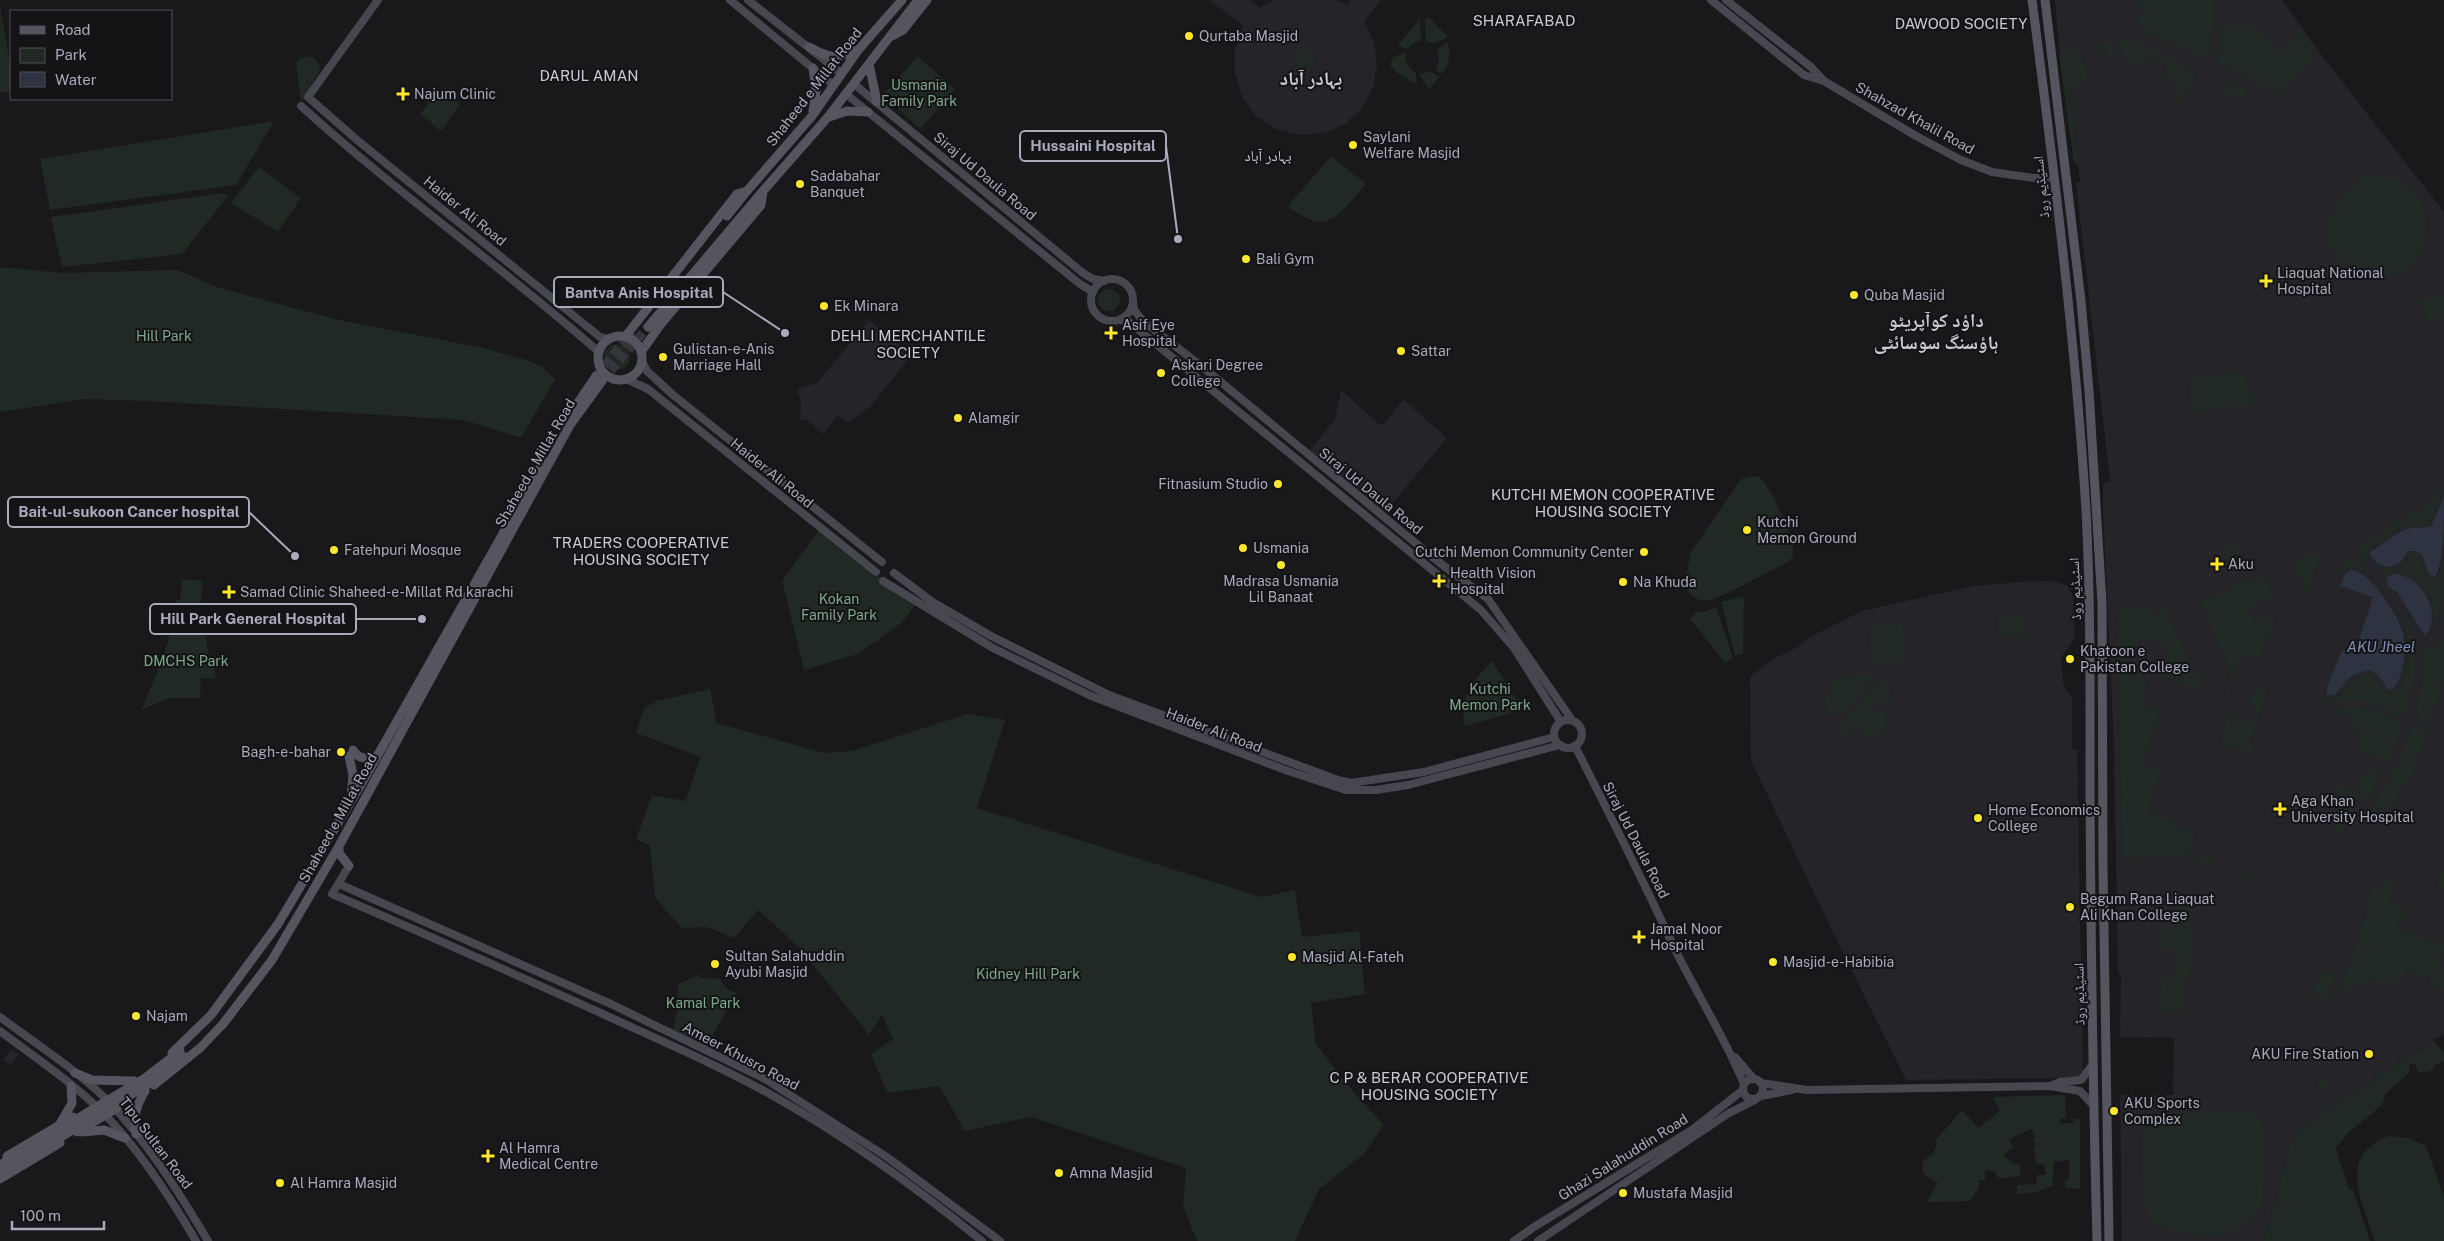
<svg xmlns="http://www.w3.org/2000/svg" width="2444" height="1241" font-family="'Public Sans','Noto Naskh Arabic',sans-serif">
	<rect width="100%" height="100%" fill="#19181b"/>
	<path fill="#252428" d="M1209,0h41l10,8 14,-8h64l9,5 4,-5h30l-17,21 10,21 3,23 -4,23 -11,20 -17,16 -21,9 -24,2 -24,-6 -20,-13 -14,-20 -7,-23v-24l9,-23z
		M2055,0h227l44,61 118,151v822l-138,89 -15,18 -27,100h-142l-2,-146h53l1,-57 -54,-1 1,-63 -3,-1 -4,-229 -11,-232v-28l7,-3 -34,-298 4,-1 -2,-18 -4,-1 -14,-104z
		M869,320l43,35 -42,52 -22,16 -10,-8 -15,19 -16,-14h-7l1,-18 -4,-13 20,-6z
		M1341,390l38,34h5l19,-25 44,39 -65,78 -75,-62 28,-35z
		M2034,581h20l14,5 5,12 2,40 -14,19 2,27 9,14v50l5,3 6,323 -6,4 -171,2 -80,-162 -75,-158 -1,-84 26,-19 15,-6 21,-15 50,-25 111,-25z
		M12,1049l7,6 -9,10 -7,-6z"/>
	<path fill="#202923" d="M2139,0h75l-2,50 -7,10 -67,-32 2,-14z
		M0,6l11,64v21l-11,2z
		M1429,18l19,19 -15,7 -7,-3 -1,-22z
		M1420,19l1,21 -9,4 -4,5 -11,-3z
		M2253,23l26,29 23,-19 15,21 -40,40 -58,-31 2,-36z
		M2118,37c29,4 53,20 78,36 -1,12 -10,24 -20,30l-4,-2 1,-18 -12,-8 5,-9 -15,-12 -9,14 -20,-9 2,-7 -5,-2z
		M1448,42c2,12 3,23 -7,32l-5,-4 3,-13 -2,-8z
		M2100,44h12l2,14 -6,1 -1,-8 -7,1z
		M1311,48l3,3 1,15 -2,3 -7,-1 -7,3 -5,-8 2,-3 -2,-7 3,-3 7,1z
		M2071,48c15,1 14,20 16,32l-5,7 -13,2 9,74h-4l-14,-104z
		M1406,52c-2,9 3,16 10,21l1,11 -20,-11 -7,-8 3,-8z
		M307,56l8,2 6,10 -20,35 -5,-40 4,-5z
		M918,56l37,34 -35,39 -37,-34z
		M1431,72l8,5 -10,13 -10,-17z
		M2228,81l19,10 -5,10 -20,-9z
		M441,88l18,14v4l-17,24h-3l-19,-16z
		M274,121l-38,64 -186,25 -10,-51z
		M1331,156l35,28c-26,30 -39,55 -78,22z
		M259,167l42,31 -23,34 -47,-29z
		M2370,176c74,-7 74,101 11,99 -18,0 -32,-4 -44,-17 -27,-29 5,-72 33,-82z
		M223,193l5,3 -46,58 -120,13 -11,-48 1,-2z
		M0,267l61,6 116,-3 43,18 119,32 144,28 40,11 18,7 14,13 -34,59 -57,-18 -316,-19 -65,-2 -83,13z
		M1098 300a11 11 0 1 1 22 0a11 11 0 1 1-22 0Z
		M2444,292v25l-16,5 -9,-19z
		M604 357a13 13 0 1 1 26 0a13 13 0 1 1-26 0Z
		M2243,372l13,32 -64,9 -5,-36z
		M1751,476c3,0 5,0 8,1 11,7 37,64 34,77 -1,7 -8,9 -14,13 -15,7 -57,31 -70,33 -12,2 -20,-5 -25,-14l7,-34 50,-73z
		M2444,489l-15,37c-22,-3 -42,10 -58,23 -6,5 -1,5 -6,9l-7,-3v-4l5,-10 54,-29z
		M820,529l75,60 22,14 -16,20 -43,31 -54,16 -22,-89z
		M2237,542l5,12 -18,8 -5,-12z
		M2415,552c12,8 7,26 24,28l5,-20c0,24 0,61 -13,79l-1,-4c14,-25 -9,-64 -36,-64l-9,7 -6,-10 22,-1 10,-14z
		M2320,553l-10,36h-3l-2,3 -13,-30 5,-4z
		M2345,558l14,6 7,8 -14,-5 -9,5 -4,9h-2z
		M2264,574l10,22 -27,13 7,12 15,-7 7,3 -17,44 -18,-6 -14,41 -3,-5 6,-13 -2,-11 -28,-65z
		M182,579l21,2 -3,24 9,52 3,-1 4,23 -15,-1 -1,20h-31l-28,12c16,-36 31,-70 36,-110h3z
		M1744,596l-1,58 -8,2 -14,-54z
		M1716,607l17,51 -8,5 -35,-44 7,-8 8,1z
		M2148,607l7,3 -1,5 2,1 8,-8 31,63 10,4 -5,15 -39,-14 8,-24 -4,-2 1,-4 -26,-9 -2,5 -3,-1 -10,27 25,9 -8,22 4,1 -2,6 17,5 -18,53 18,6 -13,42 28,10 -2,4 22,8 -9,22 -64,3 -7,-251z
		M2399,611c4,7 10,14 12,21 10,25 1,60 -6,85 -14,-5 -28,-13 -41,-15 -15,-3 -29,2 -43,-2l3,-8 2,5 7,3c15,-12 16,-23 38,-26l11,15 8,6 10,-6 9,-45z
		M2025,615l1,21 -28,1 -1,-21z
		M1903,623l3,40 -35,2 -3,-40z
		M2444,638v43l-16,45 -5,-1 -7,-16 8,-42v-15l16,-8z
		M1492,661l31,49 -58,16c-7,-25 10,-48 27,-65z
		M1877,674l-36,41 -12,-1c-9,-15 -1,-27 9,-38z
		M1889,679l3,24 -20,1v8l12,-1 2,24 -24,1 -1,-9 -12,1 -2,8 -12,-7 42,-43z
		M2255,683l14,5 -19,56 6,4 -3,6 -34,-11 10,-29 6,2 2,6 19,-7 -6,-18z
		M710,689l7,34 107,30 28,-2 115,-37 38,6 -28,88 285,89 33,-7 7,47 57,-6 6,63 -54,9 5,41 39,50 29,31 -21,30 -44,34 -24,52h-98l-14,-35 3,-38 -155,-51 -66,14 -26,-45 -52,7 -16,-39 22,-15 -11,-24 -13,20 -70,-88 -41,-37 -24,28 -28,-11 -24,1 -27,-30 -5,-52 -14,-7 16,-44 33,6 16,-44 -65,-24 8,-25 13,-7z
		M2344,705l16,1 44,17 -15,39 -33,-12 7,-16 -14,-5 4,-12 -19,-6z
		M2412,727l14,6 -16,48 -6,-2 -9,25 -17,10 -7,-5 21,-35z
		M2366,767l17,5 -17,29 -33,-10 3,-7 20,7z
		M2342,805l17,5 -10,4 -8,21 -12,9z
		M2207,856h5l1,5 -4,6 -13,-4z
		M2444,865v27l-9,-4z
		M2240,872l13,5 1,5 -19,-6z
		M2383,880l13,4 -6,18 19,8 -5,9 -5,-2 -2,12 40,14 1,-3 6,2v11l-6,16 6,2v19l-17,-6 3,-7 -25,-7 -8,16 -24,-8 -24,12 -7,-4 24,-72v-14l6,-13 7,2z
		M2194,893h3l-6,30 4,1 -4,12 5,2 -6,18 5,2 -11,33 -1,22 -23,-1 1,-33h14l1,-30h-17l1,-23h16v-18l4,-8 12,-1z
		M2321,970l16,5 -9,20 -4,4 -12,-4z
		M700,974v4l19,1 8,10 9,4 -31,57 -33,-17 5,-20 1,-29z
		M2434,1041l10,12v8l-9,4 -4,6 -12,2 -4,-9h-5l-1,9 -24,21 -3,11 -33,27 -13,16 13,42h4l17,51h-106l27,-100 15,-18z
		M2322,1071l10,20 -17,-1z
		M2065,1095l1,23h-6v5h13l1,-4h6v70l-15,-1v-8h4v-20l-15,2 -2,24 -16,6 -19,2v-9l19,-1 1,-9h8v-10l-8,-1 -4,-16 3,-2 -3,-7 3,-2 -5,-8 -22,10 4,8 -9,8 9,9h7v12l-23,3 -1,-8h-11v9h-6l-1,9 -8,12 -44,1 12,-19 -15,-9v-13l10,-7 4,-10 -2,-3 27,-31 16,18 22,-17 -7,-14z
		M2249,1113l7,2c2,4 6,9 7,13 3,11 0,27 1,38 0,14 0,28 -4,42 -14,33 -79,33 -106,15 -12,-14 -12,-33 -12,-51 -1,-20 -4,-41 7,-58z
		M2389,1136l20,2 17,8 18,51v44h-69c-13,-38 -39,-86 14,-105z"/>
	<path fill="#2d3340" d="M2444,497c0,19 0,66 -9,80l-6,-3 -7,-19 -5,-4h-8c-4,4 -6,10 -10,12 -13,9 -24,1 -30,-10 12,-8 25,-19 38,-24 8,-3 16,0 24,-3z
		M2350,570c18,-2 49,46 53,63 4,16 1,44 -10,56h-5l-10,-14 -8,-5c-23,5 -22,10 -36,26l-7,-2v-7l15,-37 13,2 18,-55 -33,-11 5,-12z
		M2392,574c29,-1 52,40 33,62l-28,-44 -10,-6v-8z"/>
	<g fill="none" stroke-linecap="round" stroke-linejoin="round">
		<path stroke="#36353b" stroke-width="9" stroke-dasharray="9 4.5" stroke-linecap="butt" d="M596,376l36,-44
			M602,381l46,-54"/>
		<path stroke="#474750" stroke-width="8" d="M378,0l-70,97 49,43 243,197 9,2
			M730,0l103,85
			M748,0l93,73
			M1711,0l93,75 20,6 92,55 45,24 31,12 42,6 20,-1
			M1726,0l85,67 12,13
			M854,84l229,189 10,6 11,2
			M846,94l234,190 13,8
			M301,106c96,87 201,161 298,246
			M1091 300a21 21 0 1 1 42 0a21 21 0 1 1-42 0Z
			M1133,301l1,9 9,11 67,52 226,187 52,39 84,121
			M1121,320l8,2 352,288 33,38 47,74
			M642,361l5,10 25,23 210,168
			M626,379l22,10 228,183
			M894,573l37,28 60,35 118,59 229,85 13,3 73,-11 130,-35
			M883,581l110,67 98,48 197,75 58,19h30l32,-5 152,-40
			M1554 734a14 14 0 1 1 28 0a14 14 0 1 1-28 0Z
			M1575,746c33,65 66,130 96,195 23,49 53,94 73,143
			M349,866l-17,28c92,39 182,80 273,121 57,26 115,51 170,82 73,41 142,91 207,144
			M339,884l272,120 154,75 122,78 113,84
			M0,1017c35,26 74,51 106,82 40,41 73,93 102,142
			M0,1031c37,28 78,55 110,89 31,33 63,82 86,121
			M1735,1057l19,22
			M1743 1089a10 10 0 1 1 20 0a10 10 0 1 1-20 0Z
			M1761,1083l46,7 243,-4 30,5 14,15
			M2050,1086l10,-4 21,-2 12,-16
			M1761,1096l31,-6
			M1514,1241l20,-14 158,-97 51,-40
			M1538,1241l191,-128 26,-13"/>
		<path stroke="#55555f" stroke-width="9" d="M2032,0c22,169 43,339 54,510 5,95 4,191 4,287 1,148 3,296 7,444
			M2045,0l36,301 8,90 13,212 1,263 6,375
			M892,36l11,-6 24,-30
			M809,47c20,11 28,13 48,3
			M869,64l8,38
			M813,111l3,-20 -3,-23
			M829,117l18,-6 21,1
			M727,216l20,-25
			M648,327l115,-136
			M598 358a22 22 0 1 1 44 0a22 22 0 1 1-44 0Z
			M625,337l112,-143 10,-3 65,-75 47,-67 43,-49
			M641,352l20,-28 100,-119 2,-14 65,-74 90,-117
			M571,413l25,-37
			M353,750c5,9 15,10 24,6
			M349,756l4,19 -2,22
			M339,846v7l10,13
			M172,1053l39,-38 67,-91 84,-141 182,-322
			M75,1073l17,7 42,1
			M154,1085l46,-37 23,-24 49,-64 67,-114 231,-421 32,-44
			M60,1124l12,-21 -1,-17
			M77,1132l40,-24
			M82,1132l22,-2 21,8
			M136,1134c-3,-17 0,-28 9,-43
			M7,1156l66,-39
			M0,1179l60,-36"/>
		<path stroke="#55555f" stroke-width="9" d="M0,1165l145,-87 35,-27
			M0,1174l152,-92 33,-25"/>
	</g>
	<g fill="#ffe72c" stroke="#141316" stroke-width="2">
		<circle cx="1189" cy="36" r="5"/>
		<path d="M400.5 86.5h5v5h5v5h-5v5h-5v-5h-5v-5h5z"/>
		<circle cx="1353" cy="145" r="5"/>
		<circle cx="800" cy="184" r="5"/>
		<circle cx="1246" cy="259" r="5"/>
		<path d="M2263.5 273.5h5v5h5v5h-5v5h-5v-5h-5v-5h5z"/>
		<circle cx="1854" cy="295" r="5"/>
		<circle cx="824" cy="306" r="5"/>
		<path d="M1108.5 325.5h5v5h5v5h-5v5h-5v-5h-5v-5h5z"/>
		<circle cx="1401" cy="351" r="5"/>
		<circle cx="663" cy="357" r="5"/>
		<circle cx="1161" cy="373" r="5"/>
		<circle cx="958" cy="418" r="5"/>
		<circle cx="1278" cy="484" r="5"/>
		<circle cx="1747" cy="530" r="5"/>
		<circle cx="1243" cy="548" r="5"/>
		<circle cx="334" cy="550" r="5"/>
		<circle cx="1644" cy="552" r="5"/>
		<path d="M2214.5 556.5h5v5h5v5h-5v5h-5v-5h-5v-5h5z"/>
		<circle cx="1281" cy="565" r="5"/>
		<path d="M1436.5 573.5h5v5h5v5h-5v5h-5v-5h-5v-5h5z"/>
		<circle cx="1623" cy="582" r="5"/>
		<path d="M226.5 584.5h5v5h5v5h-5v5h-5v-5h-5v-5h5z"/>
		<circle cx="2070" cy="659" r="5"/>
		<circle cx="341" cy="752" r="5"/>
		<path d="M2277.5 801.5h5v5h5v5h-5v5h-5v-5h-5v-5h5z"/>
		<circle cx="1978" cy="818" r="5"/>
		<circle cx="2070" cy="907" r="5"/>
		<path d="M1636.5 929.5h5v5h5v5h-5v5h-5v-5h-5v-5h5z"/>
		<circle cx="1292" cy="957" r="5"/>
		<circle cx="1773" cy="962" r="5"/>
		<circle cx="715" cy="964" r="5"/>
		<circle cx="136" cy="1016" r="5"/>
		<circle cx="2369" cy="1054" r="5"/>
		<circle cx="2114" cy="1111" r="5"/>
		<path d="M485.5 1148.5h5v5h5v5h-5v5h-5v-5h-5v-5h5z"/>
		<circle cx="1059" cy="1173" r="5"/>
		<circle cx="280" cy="1183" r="5"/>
		<circle cx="1623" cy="1193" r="5"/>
	</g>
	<g text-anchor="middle" stroke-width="4" stroke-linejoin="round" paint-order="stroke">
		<g font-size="14" fill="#a9abbc" stroke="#141316" text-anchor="start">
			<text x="1199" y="41">Qurtaba Masjid</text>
			<text x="414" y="99">Najum Clinic</text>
			<text x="1363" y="142">Saylani<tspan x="1363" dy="16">Welfare Masjid</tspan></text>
			<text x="810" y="181">Sadabahar<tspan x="810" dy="16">Banquet</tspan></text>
			<text x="1256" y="264">Bali Gym</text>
			<text x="2277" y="278">Liaquat National<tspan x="2277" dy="16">Hospital</tspan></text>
			<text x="1864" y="300">Quba Masjid</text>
			<text x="834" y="311">Ek Minara</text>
			<text x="1122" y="330">Asif Eye<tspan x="1122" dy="16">Hospital</tspan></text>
			<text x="673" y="354">Gulistan-e-Anis<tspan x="673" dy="16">Marriage Hall</tspan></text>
			<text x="1411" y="356">Sattar</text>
			<text x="1171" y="370">Askari Degree<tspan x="1171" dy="16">College</tspan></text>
			<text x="968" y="423">Alamgir</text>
			<text x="1268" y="489" text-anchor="end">Fitnasium Studio</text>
			<text x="1757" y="527">Kutchi<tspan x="1757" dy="16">Memon Ground</tspan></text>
			<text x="1253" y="553">Usmania</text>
			<text x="344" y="555">Fatehpuri Mosque</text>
			<text x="1634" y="557" text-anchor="end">Cutchi Memon Community Center</text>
			<text x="2228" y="569">Aku</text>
			<text x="1450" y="578">Health Vision<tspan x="1450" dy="16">Hospital</tspan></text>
			<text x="1281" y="586" text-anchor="middle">Madrasa Usmania<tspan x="1281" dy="16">Lil Banaat</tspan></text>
			<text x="1633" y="587">Na Khuda</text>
			<text x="240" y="597">Samad Clinic Shaheed-e-Millat Rd karachi</text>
			<text x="2080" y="656">Khatoon e<tspan x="2080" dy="16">Pakistan College</tspan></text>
			<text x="331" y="757" text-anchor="end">Bagh-e-bahar</text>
			<text x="2291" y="806">Aga Khan<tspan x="2291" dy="16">University Hospital</tspan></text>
			<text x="1988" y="815">Home Economics<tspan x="1988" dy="16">College</tspan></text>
			<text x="2080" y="904">Begum Rana Liaquat<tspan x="2080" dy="16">Ali Khan College</tspan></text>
			<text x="1650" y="934">Jamal Noor<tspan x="1650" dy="16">Hospital</tspan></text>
			<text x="725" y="961">Sultan Salahuddin<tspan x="725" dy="16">Ayubi Masjid</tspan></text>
			<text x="1302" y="962">Masjid Al-Fateh</text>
			<text x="1783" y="967">Masjid-e-Habibia</text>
			<text x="146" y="1021">Najam</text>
			<text x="2359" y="1059" text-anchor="end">AKU Fire Station</text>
			<text x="2124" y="1108">AKU Sports<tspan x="2124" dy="16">Complex</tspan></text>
			<text x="499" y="1153">Al Hamra<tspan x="499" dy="16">Medical Centre</tspan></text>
			<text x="1069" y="1178">Amna Masjid</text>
			<text x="290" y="1188">Al Hamra Masjid</text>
			<text x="1633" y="1198">Mustafa Masjid</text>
		</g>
		<g font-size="14" fill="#7fa88b" stroke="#141316">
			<text x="919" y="90">Usmania<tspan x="919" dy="16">Family Park</tspan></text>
			<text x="164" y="341">Hill Park</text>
			<text x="839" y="604">Kokan<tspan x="839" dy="16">Family Park</tspan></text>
			<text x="186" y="666">DMCHS Park</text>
			<text x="1490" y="694">Kutchi<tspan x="1490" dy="16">Memon Park</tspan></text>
			<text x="1028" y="979">Kidney Hill Park</text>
			<text x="703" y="1008">Kamal Park</text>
		</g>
		<g font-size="14" fill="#a9abbc" stroke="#141316">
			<text transform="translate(814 87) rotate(-52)" y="5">Shaheed e Millat Road</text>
			<text transform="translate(1915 118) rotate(29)" y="5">Shahzad Khalil Road</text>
			<text transform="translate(985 176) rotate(40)" y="5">Siraj Ud Daula Road</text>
			<text transform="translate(2041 187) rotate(-96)" y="5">اسٹیڈیم روڈ</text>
			<text transform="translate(465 211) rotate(39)" y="5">Haider Ali Road</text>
			<text transform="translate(535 463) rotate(-60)" y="5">Shaheed e Millat Road</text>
			<text transform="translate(772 473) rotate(39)" y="5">Haider Ali Road</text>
			<text transform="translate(1371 491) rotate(39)" y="5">Siraj Ud Daula Road</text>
			<text transform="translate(2075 589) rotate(-92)" y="5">اسٹیڈیم روڈ</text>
			<text transform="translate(1214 730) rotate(21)" y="5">Haider Ali Road</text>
			<text transform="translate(338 818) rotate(-61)" y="5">Shaheed e Millat Road</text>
			<text transform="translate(1636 840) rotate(63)" y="5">Siraj Ud Daula Road</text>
			<text transform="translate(2079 994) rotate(-91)" y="5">اسٹیڈیم روڈ</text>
			<text transform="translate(741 1056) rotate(28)" y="5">Ameer Khusro Road</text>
			<text transform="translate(156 1143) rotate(53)" y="5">Tipu Sultan Road</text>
			<text transform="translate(1623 1157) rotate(-32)" y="5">Ghazi Salahuddin Road</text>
		</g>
		<g font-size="15" fill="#cbcbd7" stroke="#141316">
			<text x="1524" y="26">SHARAFABAD</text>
			<text x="1961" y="29">DAWOOD SOCIETY</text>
			<text x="589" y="81">DARUL AMAN</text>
			<text x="1268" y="161">بہادر آباد</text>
			<text x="908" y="341">DEHLI MERCHANTILE<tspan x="908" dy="17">SOCIETY</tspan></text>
			<text x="1603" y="500">KUTCHI MEMON COOPERATIVE<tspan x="1603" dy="17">HOUSING SOCIETY</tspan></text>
			<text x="641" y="548">TRADERS COOPERATIVE<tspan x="641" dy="17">HOUSING SOCIETY</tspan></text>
			<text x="1429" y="1083">C P &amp; BERAR COOPERATIVE<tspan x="1429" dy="17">HOUSING SOCIETY</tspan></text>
		</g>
		<g font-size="15" font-style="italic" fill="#7e90b9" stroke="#141316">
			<text x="2381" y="652">AKU Jheel</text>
		</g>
		<g font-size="19" font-weight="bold" fill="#cbcbd7" stroke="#141316">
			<text x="1311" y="85">بہادر آباد</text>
			<text x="1936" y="327">داؤد کوآپریٹو<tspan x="1936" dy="22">ہاؤسنگ سوسائٹی</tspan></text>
		</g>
	</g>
	<path fill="none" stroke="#a9abbc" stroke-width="2" d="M1178 239L1166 146M785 333L723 292M295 556L249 512M422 619L356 619"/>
	<g fill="#a9abbc" stroke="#141316" stroke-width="2">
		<circle cx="1178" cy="239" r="5"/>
		<circle cx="785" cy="333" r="5"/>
		<circle cx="295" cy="556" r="5"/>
		<circle cx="422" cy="619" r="5"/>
	</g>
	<g fill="#141316" stroke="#a9abbc" stroke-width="2">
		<rect x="1020" y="131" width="146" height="30" rx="5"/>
		<rect x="554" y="277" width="169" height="30" rx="5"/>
		<rect x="8" y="497" width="241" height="30" rx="5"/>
		<rect x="150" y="604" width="206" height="30" rx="5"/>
	</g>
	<g font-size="15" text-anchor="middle" font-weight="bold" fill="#a9abbc">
		<text x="1093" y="151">Hussaini Hospital</text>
		<text x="639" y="298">Bantva Anis Hospital</text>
		<text x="129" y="517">Bait-ul-sukoon Cancer hospital</text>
		<text x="253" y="624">Hill Park General Hospital</text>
	</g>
	<rect x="10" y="10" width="162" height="90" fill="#141316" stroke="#505058"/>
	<rect x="20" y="26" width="25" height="8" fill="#55555f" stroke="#505058"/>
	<text x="55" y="35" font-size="15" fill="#a9abbc">Road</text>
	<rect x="20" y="48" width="25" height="15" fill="#202923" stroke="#505058"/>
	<text x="55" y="60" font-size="15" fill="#a9abbc">Park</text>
	<rect x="20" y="72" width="25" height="15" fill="#2d3340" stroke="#505058"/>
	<text x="55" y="85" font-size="15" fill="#a9abbc">Water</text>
	<path d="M12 1221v8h92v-8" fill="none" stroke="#a9abbc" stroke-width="2.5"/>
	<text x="20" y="1221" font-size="15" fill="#a9abbc" stroke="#141316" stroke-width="4" paint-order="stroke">100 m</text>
</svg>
